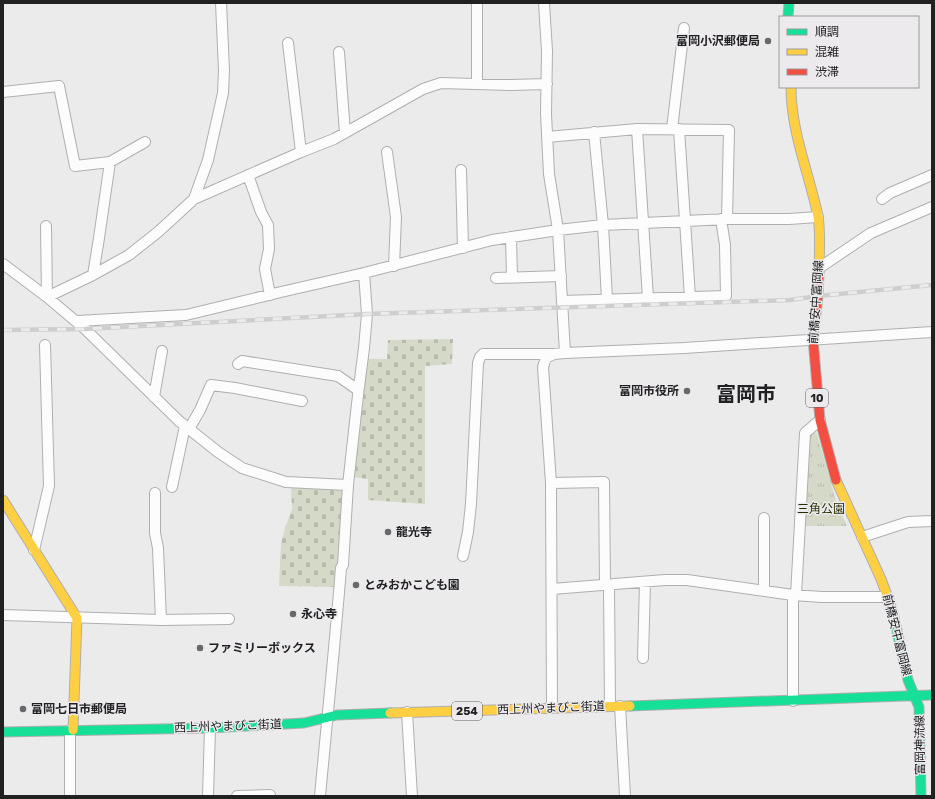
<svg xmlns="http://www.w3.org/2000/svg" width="935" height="799" font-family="Rubik,'Noto Sans JP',sans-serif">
	<defs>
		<pattern id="grass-tufts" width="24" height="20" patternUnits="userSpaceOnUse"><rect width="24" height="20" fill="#d5dac8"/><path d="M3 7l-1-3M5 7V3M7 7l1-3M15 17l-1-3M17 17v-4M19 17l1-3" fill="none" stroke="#b7bbac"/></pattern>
		<pattern id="cemetery-stones" width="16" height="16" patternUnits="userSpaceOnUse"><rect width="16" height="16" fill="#d5dac8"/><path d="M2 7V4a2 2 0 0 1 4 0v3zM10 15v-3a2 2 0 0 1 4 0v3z" fill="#b7bbac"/></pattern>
	</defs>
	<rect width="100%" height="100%" fill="#ecebec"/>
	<path fill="url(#grass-tufts)" d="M814,431l3,3 19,67 11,25h-43l3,-89z"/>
	<path fill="url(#cemetery-stones)" d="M453,339l-1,25 -27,2v138l-57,-4v-21l-15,-2 12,-118h22l1,-19z
		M291,486l53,3 -8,98 -57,-1 2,-43 4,-15 7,-19z"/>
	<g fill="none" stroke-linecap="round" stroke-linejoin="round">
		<defs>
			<path id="street" d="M477,3v81
				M544,3l3,48 -1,63 3,60 9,56 7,123
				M288,43l13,109
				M339,52l6,81
				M3,92l56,-6 16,80 35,-4 35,-20
				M637,129l11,169
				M672,129l12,-101
				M679,129l11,168
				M594,132l9,93 4,74
				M547,137l90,-8 92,1 -2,89
				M387,152l9,65 -2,49
				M461,170l2,78
				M248,175l13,37 7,13 1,24 -4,20 5,26
				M194,199l14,-39 15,-67 1,-23 -3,-67
				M882,199l8,-6 42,-18
				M46,226l1,71 46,-22 36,-20 29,-23 36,-33 107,-47 33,-13 89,-50 18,-6 70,2 36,-1
				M511,237l1,40
				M3,264l44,33 38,32 94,92 39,31 24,16 44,14 62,3
				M819,268l52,-35 61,-26
				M93,275l6,-37 11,-76
				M496,278l65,-2
				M562,301l164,-5 -1,-51 -4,-26
				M77,321l109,-6 95,-23 83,-19 128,-33 66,-10 45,-5 124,-6h62l29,-2
				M238,364l4,-3 96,15 20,14
				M154,397l8,-46
				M189,429l11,-19 11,-25 24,3 67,13
				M551,483l53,-1 1,103
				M172,487l13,-61
				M155,493v40l3,15 3,72
				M862,537l46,-15 24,-1
				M34,550l15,-64 -4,-141
				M463,556l5,-24 3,-28 7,-141 2,-6 3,-3h70
				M609,585l1,121
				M552,589l113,-9h22l106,15 29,2h66
				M764,591v-73
				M793,595v106
				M796,595l9,-162 15,-13
				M3,615l158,5 68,-1
				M643,658l2,-76
				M620,706l5,90
				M552,708l-1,-225 -8,-116 3,-9 8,-4 11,-1 119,-5 248,-16
				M407,712l5,84
				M70,796v-66
				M208,796l2,-68
				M237,796l33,-1v1
				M320,796c7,-76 15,-152 21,-228l2,-3 5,-80 10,-90 6,-47 3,-34 -3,-41"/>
			<path id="fast" d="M788,17l1,-14
				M895,622l13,58 11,27 2,89
				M630,706l302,-11
				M3,732l207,-4 94,-5 33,-8 53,-2"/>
			<path id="slow" d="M791,87c0,45 18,86 27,129 3,19 1,37 1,56
				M836,480l45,99 11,30 3,13
				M3,500l74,118 -4,112
				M390,713l240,-7"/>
			<path id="jam" d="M819,272l-1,24 -5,43 7,81 16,60"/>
		</defs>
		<use href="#street" stroke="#b0afb0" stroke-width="12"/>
		<use href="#fast" stroke="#b0afb0" stroke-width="11"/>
		<use href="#slow" stroke="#b0afb0" stroke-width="11"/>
		<use href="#jam" stroke="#b0afb0" stroke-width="11"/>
		<use href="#street" stroke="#fcfcfc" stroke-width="10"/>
		<use href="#fast" stroke="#16e098" stroke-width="9"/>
		<use href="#slow" stroke="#ffcf43" stroke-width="9"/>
		<use href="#jam" stroke="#f24e42" stroke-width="9"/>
		<defs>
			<path id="rail" d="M3,330l82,-1 282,-15 423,-14 28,-4 114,-11"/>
		</defs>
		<use href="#rail" stroke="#cececf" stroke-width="4.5"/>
		<use href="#rail" stroke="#eceaed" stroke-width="3" stroke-dasharray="9" stroke-linecap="butt"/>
	</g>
	<g fill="#686869" stroke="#eceaed" stroke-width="1.5">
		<circle cx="768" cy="41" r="4"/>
		<circle cx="687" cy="391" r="4"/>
		<circle cx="388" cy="532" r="4"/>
		<circle cx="356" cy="585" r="4"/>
		<circle cx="293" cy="614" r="4"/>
		<circle cx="200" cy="648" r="4"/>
		<circle cx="23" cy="709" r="4"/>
	</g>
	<g text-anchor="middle" stroke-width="3" stroke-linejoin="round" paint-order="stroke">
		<g fill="#eceaed" stroke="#5e5d5f" stroke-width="1">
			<rect x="806" y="389" width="22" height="18" rx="3"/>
			<rect x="452" y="702" width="30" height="18" rx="3"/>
		</g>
		<g font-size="11" font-weight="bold" fill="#212122">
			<text x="817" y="402">10</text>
			<text x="467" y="715">254</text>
		</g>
		<g font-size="12" font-weight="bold" fill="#212122" stroke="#eceaed" text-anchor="start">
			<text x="760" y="45" text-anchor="end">富岡小沢郵便局</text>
			<text x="679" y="395" text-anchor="end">富岡市役所</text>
			<text x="396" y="536">龍光寺</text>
			<text x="364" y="589">とみおかこども園</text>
			<text x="301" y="618">永心寺</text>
			<text x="208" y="652">ファミリーボックス</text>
			<text x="31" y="713">富岡七日市郵便局</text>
		</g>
		<g font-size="12" fill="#212122" stroke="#eceaed">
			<text transform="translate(816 302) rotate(-86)" y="4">前橋安中富岡線</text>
			<text transform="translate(897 635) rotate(76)" y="4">前橋安中富岡線</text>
			<text transform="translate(551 708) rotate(-2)" y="4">西上州やまびこ街道</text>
			<text transform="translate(228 726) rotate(-2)" y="4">西上州やまびこ街道</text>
			<text transform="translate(920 745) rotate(-91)" y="4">富岡神流線</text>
		</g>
		<g font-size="12" fill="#252f00" stroke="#eceaed">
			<text x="821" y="513">三角公園</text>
		</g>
		<g font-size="20" font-weight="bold" fill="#212122" stroke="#eceaed">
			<text x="746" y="401">富岡市</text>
		</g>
	</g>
	<rect width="935" height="799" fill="none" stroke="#212122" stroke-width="8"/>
	<rect x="779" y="16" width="140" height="72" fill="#eceaed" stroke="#9b9a9c"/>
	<rect x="787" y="29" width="20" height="6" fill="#16e098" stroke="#9b9a9c"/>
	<text x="815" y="36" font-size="12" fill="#212122">順調</text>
	<rect x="787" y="49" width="20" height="6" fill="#ffcf43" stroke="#9b9a9c"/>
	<text x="815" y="56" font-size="12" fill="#212122">混雑</text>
	<rect x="787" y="69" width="20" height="6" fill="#f24e42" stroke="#9b9a9c"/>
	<text x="815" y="76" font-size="12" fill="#212122">渋滞</text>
</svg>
